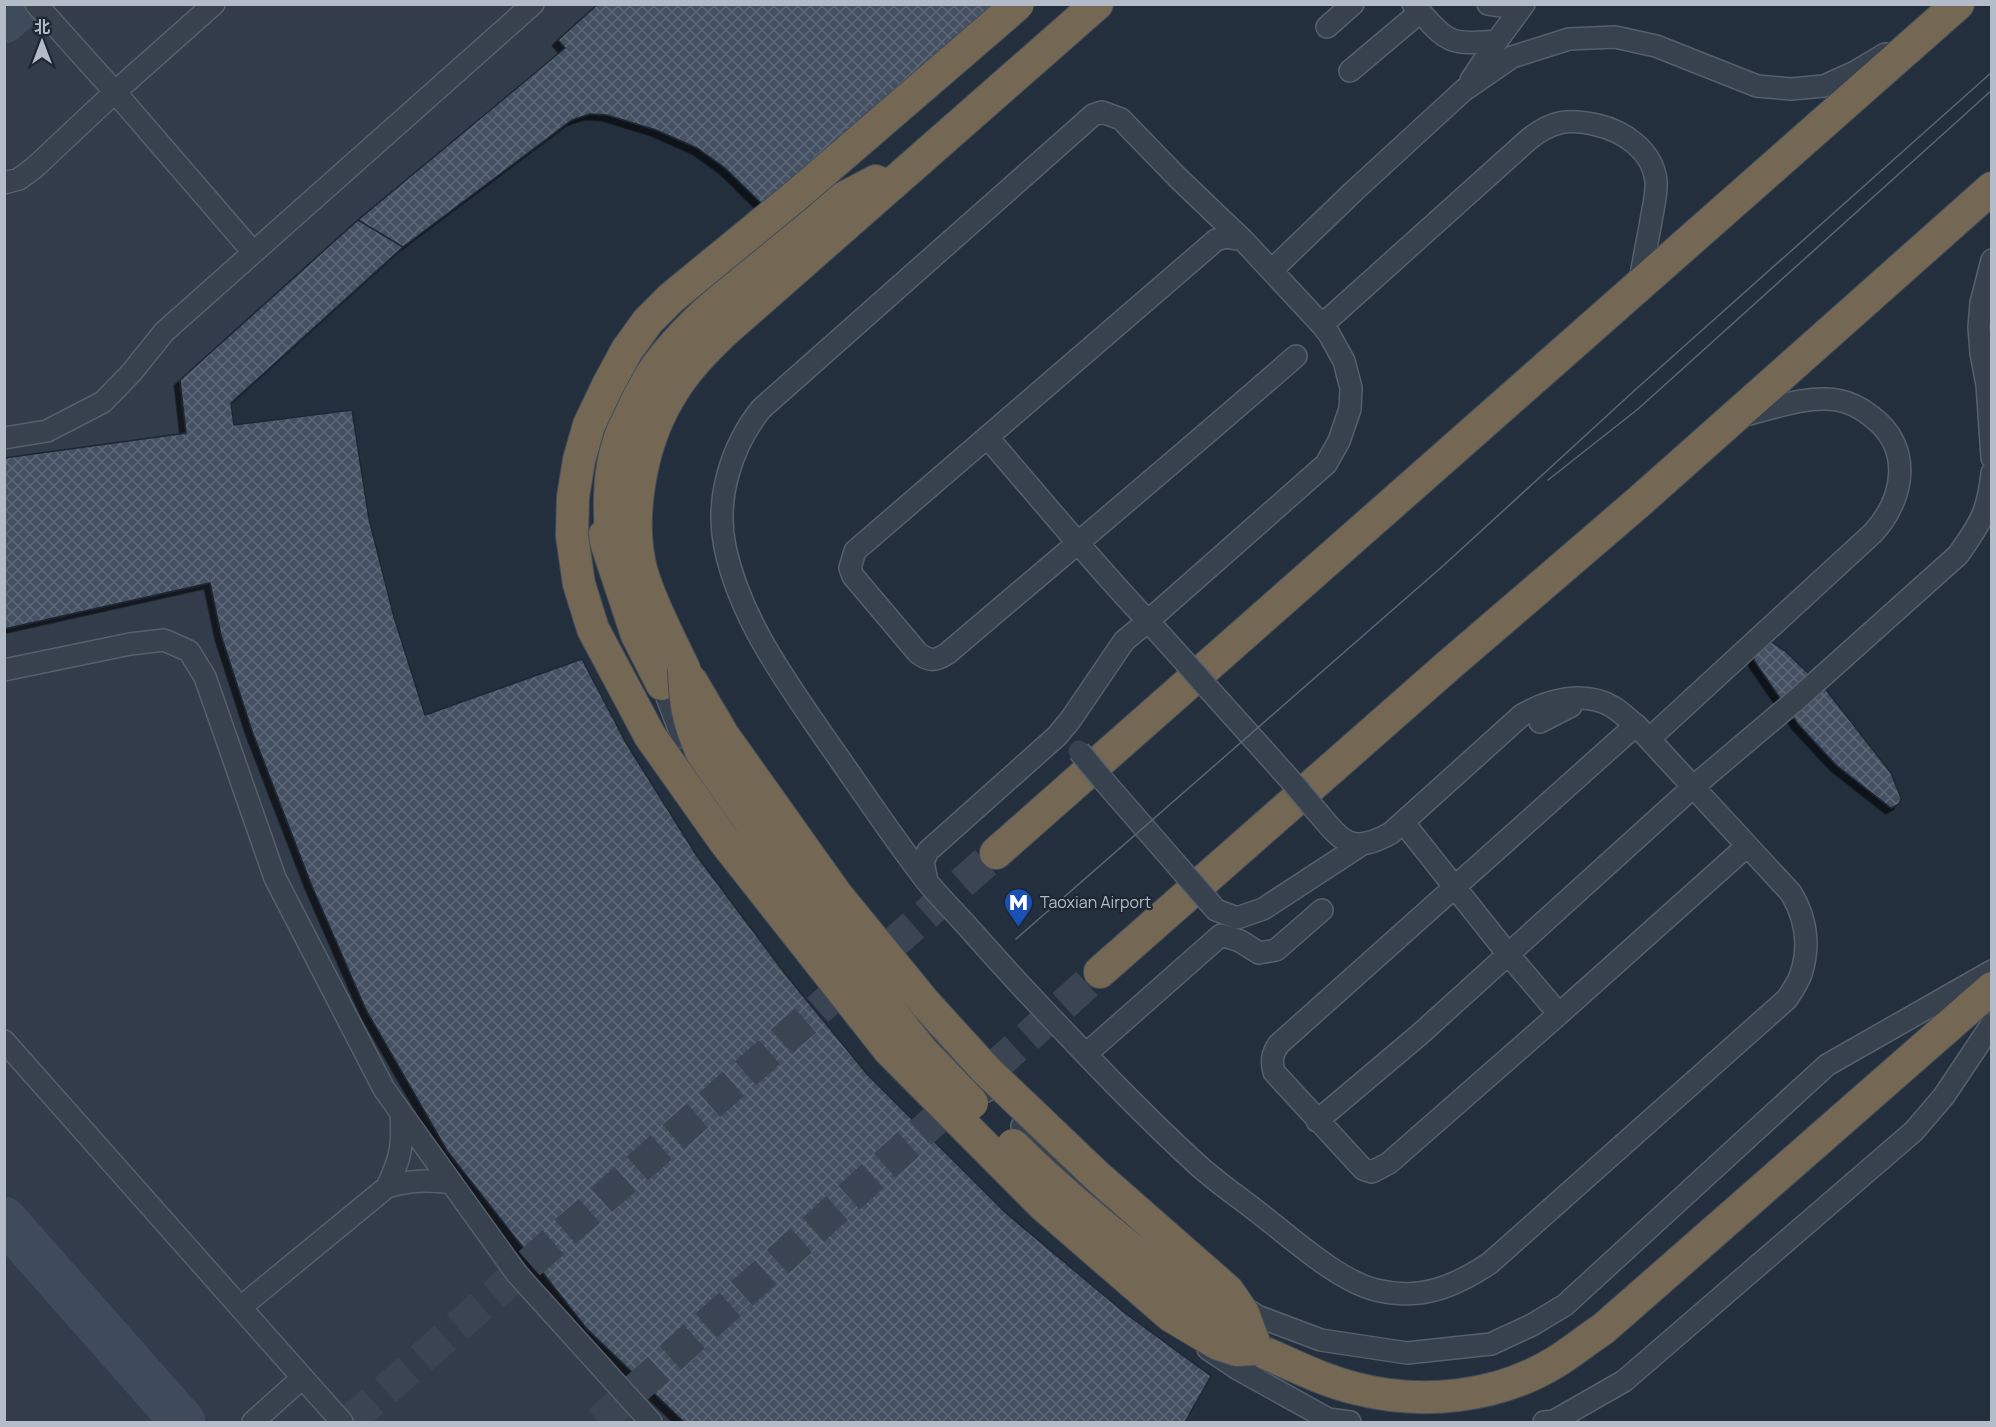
<svg xmlns="http://www.w3.org/2000/svg" width="1996" height="1427" font-family="Manrope,'Noto Sans SC',sans-serif">
	<defs>
		<pattern id="building-cross-hatch" width="8" height="8" patternUnits="userSpaceOnUse" patternTransform="scale(1.5)"><rect width="8" height="8" fill="#455162"/><path d="M0 0l8 8M0 8l8-8" fill="none" stroke="#5d6877"/></pattern>
		<filter id="shadow"><feDropShadow dx="-5.5" dy="5.5" stdDeviation="0" flood-color="#0009"/></filter>
	</defs>
	<rect width="100%" height="100%" fill="#242f3e"/>
	<path fill="#323c4b" d="M4,5h993l-231,203 -41,-40 -28,-20 -41,-18 -49,-15 -17,-1 -18,6 -169,127 -172,155 3,23 118,-15 17,109 25,98 31,98 157,-56 44,84 71,113 89,119 81,99 139,139 119,100 86,63 -26,46h-1180z"/>
	<g fill="none" stroke-linecap="round" stroke-linejoin="round">
		<path stroke="#3f4a5a" stroke-width="45" d="M4,21l19,-17
			M4,1219l179,203"/>
	</g>
	<path fill="url(#building-cross-hatch)" stroke="#1f2835" stroke-width="1.5" filter="url(#shadow)" d="M598,4h399l-231,204 -41,-40 -28,-20 -41,-18 -49,-15 -17,-1 -18,6 -169,127 -45,-27 207,-172 -7,-8z
		M358,220l45,27 -172,156 3,22 118,-15 17,109 25,98 31,98 157,-56 44,84 71,113 89,119 81,99 139,139 119,100 86,63 -26,46h-501l-97,-93 -139,-177 -82,-142 -55,-126 -59,-153 -31,-96 -11,-52 -206,46v-171l182,-25 -6,-53z
		M1755,631l30,20 42,40 64,82 10,25 -2,6 -8,4 -55,-43 -38,-41 -43,-62 -9,-24 1,-5z"/>
	<g fill="none" stroke-linecap="round" stroke-linejoin="round">
		<path stroke="#3a4453" stroke-width="32" stroke-dasharray="32 16" stroke-linecap="butt" d="M349,1422l647,-569
			M599,1422l501,-450"/>
		<defs>
			<path id="minor" d="M36,4l79,88 138,160
				M1413,4c34,37 33,42 84,37
				M1488,4l14,2 6,-2
				M1327,27l26,-23
				M1350,71l70,-59
				M1471,80l26,-39 27,-37
				M4,183l15,-4 15,-11 81,-76 99,-88
				M1243,240l-66,-63 -56,-58 -19,-7 -9,3 -332,294c-30,38 -46,90 -36,138 15,73 63,137 104,197 32,45 62,91 96,135 13,17 29,32 43,48 24,27 48,54 73,80 51,54 103,109 158,159 20,18 44,34 65,51 30,23 75,64 112,73 44,11 78,-3 114,-27l297,-264c5,-8 11,-16 14,-25 9,-28 5,-56 -10,-81l-155,-168c-8,-6 -15,-13 -23,-18 -29,-17 -65,-7 -91,8l-131,118c-43,24 -50,6 -78,-26
				M1992,260l-11,43 -2,24 2,26 6,32 5,73
				M1272,270l82,-79 110,-101 48,-33 57,-18 46,-2 41,9 101,40 34,3 33,-3 31,-14 30,-18
				M1322,325l206,-185c23,-19 40,-22 69,-15 27,6 56,26 59,56 1,15 -4,31 -6,46 -4,19 -7,39 -11,59
				M987,437c54,62 105,125 161,184l178,-157 13,-23 11,-32 1,-21 -7,-27 -15,-27 -7,-9 -79,-85 -17,-3 -10,3 -361,311 -5,17 3,8 65,77c12,9 18,8 30,0 116,-99 234,-197 348,-297
				M4,438l43,-7 56,-29 29,-30 32,-40 369,-328
				M4,670l126,-26 34,-4 25,11 16,26 70,201 109,211 133,185 134,148
				M662,684l20,53
				M1207,687l86,96
				M1540,722l31,-16
				M1649,739l224,-206c32,-35 40,-86 -2,-117 -10,-8 -22,-14 -34,-16 -32,-5 -68,10 -100,17
				M1103,780l80,92
				M722,808l36,54
				M1403,822l105,132 51,60 188,-168
				M927,881l-4,-19 5,-11 129,-115 14,-17 53,-78 24,-20 37,41
				M1209,902l7,8 21,8 26,-9 98,-64
				M907,1003l34,44 45,44
				M1559,1014l-170,149 -17,9 -9,-3 -89,-97c-3,-12 -2,-18 5,-28l357,-319
				M4,1041l338,381
				M1086,1054l135,-119 19,6 19,12 17,-3 46,-40
				M1317,1121l102,-86 274,-248 103,-87 162,-145c22,-31 30,-43 34,-82
				M1022,1126l95,92 43,30
				M387,1187c23,-7 41,-7 65,-4
				M1239,1304l18,12 64,24 86,13 84,-9 41,-19 33,-20 262,-240 165,-94
				M241,1307l146,-120c14,-29 16,-42 14,-73
				M1208,1349l30,20 90,50 22,3
				M253,1422l49,-44
				M1544,1422l10,-1 70,-40 290,-250 30,-35 48,-72"/>
			<path id="highway" d="M604,536l33,99 25,49
				M612,555c-2,-35 -5,-70 4,-104 20,-78 73,-125 132,-176 22,-20 45,-41 68,-60 18,-14 40,-23 60,-34
				M684,669c-15,-32 -32,-63 -42,-96 -15,-54 -1,-130 28,-177 15,-26 35,-46 56,-66l371,-326
				M996,853l962,-849
				M1100,972l349,-307 192,-165 351,-312
				M1256,1349c33,14 67,32 102,40 64,16 138,9 196,-26 17,-10 32,-23 49,-34l389,-341"/>
		</defs>
		<use href="#minor" stroke="#565f6c" stroke-width="24"/>
		<use href="#highway" stroke="#434c59" stroke-width="34"/>
		<use href="#minor" stroke="#38414e" stroke-width="21"/>
		<use href="#highway" stroke="#746855" stroke-width="32"/>
		<path stroke="#5a6575" stroke-width="1.5" d="M1548,480l90,-71 354,-319
			M1016,939l428,-374 191,-175 357,-318"/>
		<defs>
			<path id="minor-bridge" d="M1185,662l22,25
				M1079,751l24,29
				M1293,783l20,24
				M1183,872l26,30"/>
			<path id="highway-bridge" d="M1018,4l-219,189 -128,105 -23,23 -21,29 -19,35 -19,40 -10,35 -6,37 -1,39 7,48 14,45 57,107 75,106 164,208 155,156 127,110 47,28 19,6 19,-1
				M684,669c1,34 4,52 18,84l121,173 98,124 51,53
				M690,679l33,56 113,159 89,109 62,68 110,105 131,115 15,22 12,32
				M1013,1145c74,74 161,136 242,203"/>
		</defs>
		<use href="#minor-bridge" stroke="#565f6c" stroke-width="24" stroke-linecap="butt"/>
		<use href="#highway-bridge" stroke="#434c59" stroke-width="34" stroke-linecap="butt"/>
		<use href="#minor-bridge" stroke="#38414e" stroke-width="21"/>
		<use href="#highway-bridge" stroke="#746855" stroke-width="32"/>
	</g>
	<defs>
		<symbol id="metro-pin" viewBox="-11 -11 22 30"><path d="M0 17L-7.5 6A9.5 9.5 0 1 1 7.5 6Z" fill="#1a4fb4" stroke="#1d2633"/><path d="M-5.5 5V-5H-3L0 0L3-5H5.5V5H3V-.5L0 4L-3-.5V5Z" fill="#fff"/></symbol>
	</defs>
	<g fill-rule="evenodd">
		<use href="#metro-pin" x="1002" y="886" width="33" height="45"/>
	</g>
	<g text-anchor="middle" stroke-width="4.5" stroke-linejoin="round" paint-order="stroke">
		<g font-size="16" fill="#b4bcc9" stroke="#1d2633" text-anchor="start">
			<text x="1040" y="908">Taoxian Airport</text>
		</g>
	</g>
	<rect width="1996" height="1427" fill="none" stroke="#b4bcc9" stroke-width="12"/>
	<g transform="translate(42 42)" stroke="#1d2633" stroke-width="4.5" paint-order="stroke">
	<path d="M0-4.5L10 22L0 15L-10 22Z" fill="#b4bcc9"/>
	<text y="-9" font-size="16" font-weight="bold" text-anchor="middle" fill="#b4bcc9">北</text>
	</g>
</svg>
